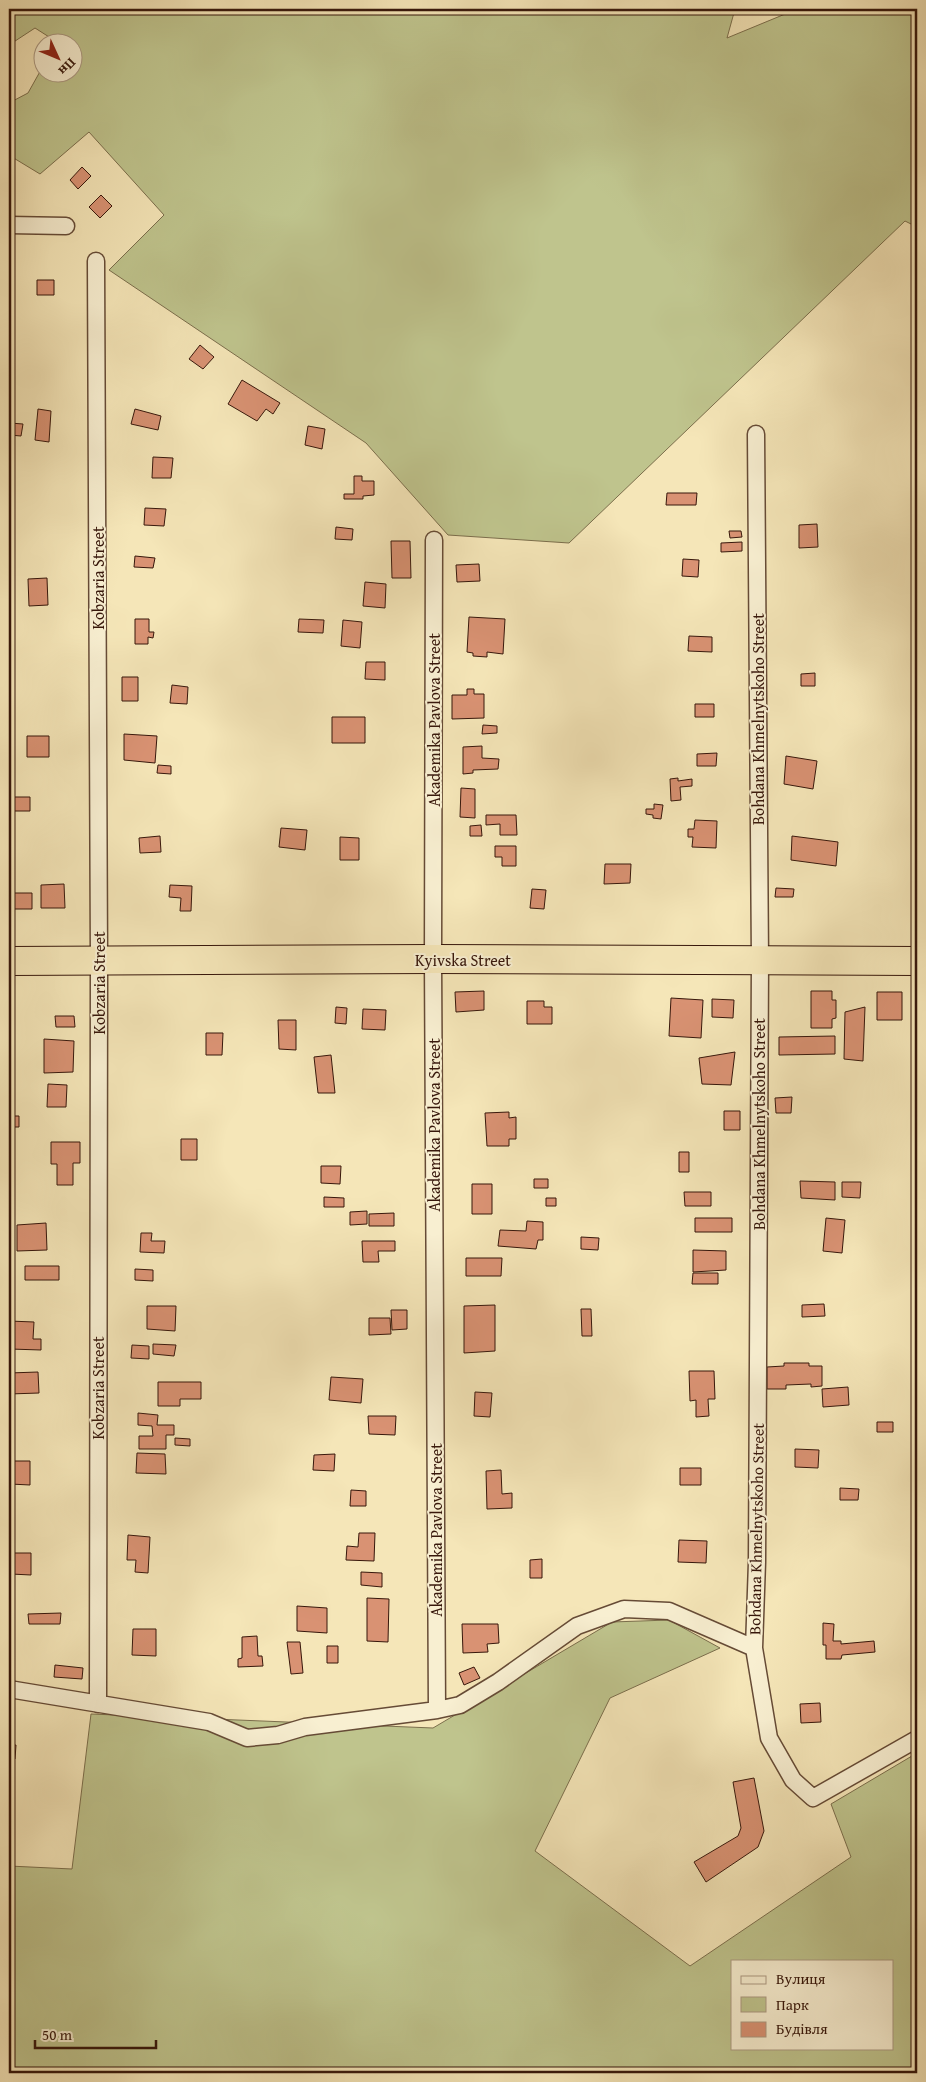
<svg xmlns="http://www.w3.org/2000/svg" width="926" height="2082" font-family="'Gentium Book Plus',serif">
	<rect width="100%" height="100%" fill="#f5e6b8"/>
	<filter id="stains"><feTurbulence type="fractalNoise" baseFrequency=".004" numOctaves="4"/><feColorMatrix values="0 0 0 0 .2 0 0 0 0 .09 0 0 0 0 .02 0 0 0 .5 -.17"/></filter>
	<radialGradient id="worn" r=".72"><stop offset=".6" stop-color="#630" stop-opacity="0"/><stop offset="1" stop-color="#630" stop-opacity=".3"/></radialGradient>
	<path fill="#bfc48d" stroke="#7b6e4c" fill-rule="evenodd" d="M9,9h726l-8,29 63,-26 2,-3h125v218l-12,-6 -336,322 -121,-8 -82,-92 -257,-173 55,-55 -75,-83 -49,42 -28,-17 -3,-13v-41l19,-10 14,-25v4h30v-30h-15l-22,-14 -26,17z
		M669,1620l51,28 -110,50 -75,153 155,115 161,-109 -20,-53 86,-51v320h-908v-207l63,3 19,-155 342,14 179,-106zM732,1961h160v87h-160z"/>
	<path fill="#d99273" stroke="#37170b" d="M82,167l9,9 -13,13 -8,-9z
		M101,195l11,11 -12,12 -11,-11z
		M37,280h17v15h-17z
		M200,345l14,12 -11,12 -14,-10z
		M242,380l38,23 -7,11 -7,-5 -9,12 -29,-17z
		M38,409l13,2 -2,31 -14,-2z
		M135,409l26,7 -3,14 -27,-6z
		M10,423l13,1 -2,12 -12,-1z
		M308,426l17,3 -3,20 -17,-4z
		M153,457l20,1 -2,20h-19z
		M354,476h8v5h12v14l-11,1v3h-19v-5h10z
		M667,493h30l-1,12h-30z
		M145,508l21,1 -2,17 -20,-1z
		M817,524l1,23 -19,1v-23z
		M336,527l17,2 -1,11 -17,-1z
		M729,531h12l1,6 -12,1z
		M391,541h19l1,37h-19z
		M742,542v9l-21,1v-9z
		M135,556l20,2 -2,10 -19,-1z
		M683,559l16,1 -1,17 -16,-1z
		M479,564l1,17 -23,1 -1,-17z
		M47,578l1,27 -19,1 -1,-27z
		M365,582l21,2 -1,24 -22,-2z
		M469,617l36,2 -2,35 -16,-2v5l-14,-1v-3l-6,-1z
		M135,619h14v13h5l-1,6 -5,-1v7h-13z
		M299,619l25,1 -1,13 -25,-1z
		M343,620l19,2 -2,26 -19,-2z
		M689,636l23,1v15l-24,-1z
		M366,662h19v18l-20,-1z
		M815,673v13h-14v-12z
		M122,677h16v24h-16z
		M172,685l16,2 -1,17 -17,-1z
		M467,689h7v5h10v24l-32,1v-24h15z
		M695,704h19v13h-19z
		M332,717h33v26h-33z
		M483,725l14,1v7l-15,1z
		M124,734l33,2 -2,27 -31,-3z
		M27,736h22v21h-22z
		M482,746v12l17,1 -1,10 -25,1v3l-10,1v-27z
		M717,753l-1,13h-19v-12z
		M786,756l31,5 -4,28 -29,-5z
		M158,765l13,1v8l-14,-1z
		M678,778v3l14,-2v7l-12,1 1,13 -10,1 -1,-22z
		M461,788l14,1v29l-15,-1z
		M9,797h21v14h-21z
		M654,804l9,1 -2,14 -8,-1v-3l-7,-1v-5h8z
		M486,815h30l1,20h-17v-11l-14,1z
		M695,820l22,1 -1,27 -24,-1 1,-10h-5v-8h6z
		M481,825l1,11h-12v-10z
		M281,828l26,2 -2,20 -26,-3z
		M160,836l1,16 -21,1 -1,-15z
		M792,836l46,6 -2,24 -45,-6z
		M340,837l19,1v22h-19z
		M495,846h21v20h-14v-9h-7z
		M605,864h26l-1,19 -26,1z
		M64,884l1,24h-24v-23z
		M170,885l22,1 -1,25h-11l1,-13 -12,-1z
		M776,888l18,1 -1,8h-18z
		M532,889l14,1 -2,19 -14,-1z
		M9,893h23v16h-23z
		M484,991v19l-28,2 -1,-20z
		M811,991h21v9h4v18l-4,1v9h-21z
		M877,992h25v28h-25z
		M671,998l32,2 -2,38 -32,-2z
		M712,999l22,1 -1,18 -21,-1z
		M527,1001h17v6h8v17h-25z
		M336,1007l11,1 -1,16 -11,-1z
		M865,1007l-2,54 -19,-2 1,-47z
		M363,1009l23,1 -1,20 -23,-1z
		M55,1016h19l1,11h-19z
		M278,1020h18v30l-17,-1z
		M206,1033h17l-1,22h-16z
		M835,1036v18l-56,1v-18z
		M44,1039l30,2 -1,31 -29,1z
		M735,1052l-4,33 -29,-1 -3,-26z
		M331,1055l4,38h-17l-4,-36z
		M48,1084l19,1 -1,22h-19z
		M792,1097l-1,16h-15l-1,-15z
		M724,1111h16v19h-16z
		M509,1112v6l7,-1v22h-7v7h-22l-2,-33z
		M9,1116h10v11h-10z
		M181,1139h16v21h-16z
		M51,1142h29v21h-7v22h-16v-21h-6z
		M679,1152h10v20h-10z
		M321,1166h20l-1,18 -19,-1z
		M534,1179h14v9h-14z
		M800,1181l35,1v18l-34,-2z
		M842,1182h19l-1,16 -18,-1z
		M472,1184h20v30h-20z
		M684,1192h27v14h-26z
		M324,1197l20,1v9h-20z
		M546,1198h10v8h-10z
		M367,1211v13l-17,1v-13z
		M394,1213v13h-25v-12z
		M695,1218h37v14h-37z
		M826,1218l19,2 -3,33 -19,-2z
		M527,1221l16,1v18h-5l-2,9 -38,-3 2,-16 26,1z
		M46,1223l1,27 -30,1v-26z
		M141,1233h11l-1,8h14l-1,12 -24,-1z
		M581,1237l18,1 -1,12 -17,-1z
		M362,1241h33v10h-17l1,11h-16z
		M693,1250l33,1v19l-33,2z
		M466,1258h36l-1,18h-35z
		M25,1266h34v14h-34z
		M135,1269l18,1v11l-18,-1z
		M693,1273h25v11h-26z
		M824,1304l1,12 -23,1v-12z
		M495,1305v46l-31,2v-47z
		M147,1306h29l-1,25 -28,-2z
		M581,1309h10l1,27h-10z
		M391,1310h16v19l-15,1z
		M369,1318h21l1,16 -22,1z
		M9,1321l25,1 -1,17h8v11l-31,-1z
		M153,1344l23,1 -2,11 -21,-2z
		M132,1345l17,1v13l-18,-1z
		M784,1363h25v3h13v20l-11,1v-3l-25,1v4h-19v-22l17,-1z
		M689,1371h25l1,28h-7l1,17 -13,1v-17l-6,1z
		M38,1372l1,21 -30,1v-21z
		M331,1377l32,2 -2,24 -32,-3z
		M158,1382h43v17h-21v7h-22z
		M848,1387l1,18 -26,2 -1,-18z
		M475,1392l17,1 -2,24 -16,-1z
		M138,1413l20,2 -1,10h17v10h-8v14h-27v-13h14l-1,-10 -14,-1z
		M368,1416h28l-1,19 -26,-1z
		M877,1422h16v10h-16z
		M175,1438l15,1v7l-15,-1z
		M795,1449l24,1 -1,18 -23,-1z
		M137,1453l28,1 1,20 -30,-1z
		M335,1454l-1,17 -21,-1 1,-15z
		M10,1461h20v24l-20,-1z
		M680,1468h21v17h-21z
		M501,1470l1,24 10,-1v15l-25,1 -1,-38z
		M840,1488l19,1 -1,11h-18z
		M351,1490l15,1v15h-16z
		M359,1533h16l-1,28 -28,-1 1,-14 11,1z
		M128,1535l22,2 -2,36 -13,-1 1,-12h-9z
		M679,1540l28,1 -1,22 -28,-1z
		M11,1553h20v22l-20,-1z
		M542,1559v19h-12v-18z
		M361,1572l21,1v14l-21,-2z
		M367,1598l22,1 -1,43 -21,-1z
		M297,1606l30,2v25l-30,-2z
		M61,1613l-1,11h-31l-1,-10z
		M823,1623l11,1 -1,17h8v3l33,-3 1,11 -33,3 -1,4h-15v-14h-3z
		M462,1624h36l1,19 -12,1 1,8 -25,1z
		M133,1629h23v27l-24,-1z
		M257,1636l1,20h4l1,10 -25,1v-8l4,-1v-21z
		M287,1642h13l3,31 -12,1z
		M327,1646h11v17h-11z
		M55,1665l28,3 -1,11 -28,-2z
		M474,1667l6,11 -16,7 -5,-12z
		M820,1703l1,19 -20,1 -1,-19z
		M9,1745h7l-1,14 -6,-1z
		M754,1778l10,53 -6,16 -52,35 -12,-20 44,-26 3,-8 -8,-46z"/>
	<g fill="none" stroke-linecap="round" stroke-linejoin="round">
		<defs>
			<path id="street" d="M9,225l57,1
				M96,261l3,700 -1,743
				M756,434l4,527 -3,601 -3,86 15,90 24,42 20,18 104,-59
				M434,540l-1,419 4,751
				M9,1689l200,33 38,16 31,-3 27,-8 132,-17 23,-5 38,-23 79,-56 47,-17 45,2 85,37"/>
			<path id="highway" d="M9,961l424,-2 484,2"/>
		</defs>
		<use href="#street" stroke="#664b36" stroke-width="19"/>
		<use href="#highway" stroke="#37170b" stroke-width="30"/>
		<use href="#street" stroke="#f8efd1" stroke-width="16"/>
		<use href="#highway" stroke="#f5e6b8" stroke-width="28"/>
	</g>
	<g text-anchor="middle" stroke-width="4" stroke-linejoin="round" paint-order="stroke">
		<g font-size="16" fill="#37170b" stroke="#f8efd1">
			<text transform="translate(98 578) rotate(-90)" y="6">Kobzaria Street</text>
			<text transform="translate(758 719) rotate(-90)" y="6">Bohdana Khmelnytskoho Street</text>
			<text transform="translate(434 720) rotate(-90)" y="6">Akademika Pavlova Street</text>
			<text x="463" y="966">Kyivska Street</text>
			<text transform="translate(99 983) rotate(-90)" y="6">Kobzaria Street</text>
			<text transform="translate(759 1124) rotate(-90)" y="6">Bohdana Khmelnytskoho Street</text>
			<text transform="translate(434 1125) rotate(-90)" y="6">Akademika Pavlova Street</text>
			<text transform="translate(98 1388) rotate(-90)" y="6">Kobzaria Street</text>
			<text transform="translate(756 1529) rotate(-89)" y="6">Bohdana Khmelnytskoho Street</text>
			<text transform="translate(436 1530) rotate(-90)" y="6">Akademika Pavlova Street</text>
		</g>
	</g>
	<rect width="926" height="2082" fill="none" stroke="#f5e6b8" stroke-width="30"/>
	<rect x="10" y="10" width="906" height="2062" fill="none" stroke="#37170b" stroke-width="2.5"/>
	<rect x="15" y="15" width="896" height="2052" fill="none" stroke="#37170b"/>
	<rect x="731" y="1960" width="162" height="90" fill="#f8efd1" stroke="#ab9982"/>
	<rect x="741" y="1976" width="25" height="8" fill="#f8efd1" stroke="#ab9982"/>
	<text x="776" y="1984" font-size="15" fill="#37170b">Вулиця</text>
	<rect x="741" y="1997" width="25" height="15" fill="#bfc48d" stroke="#ab9982"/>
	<text x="776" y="2010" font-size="15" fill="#37170b">Парк</text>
	<rect x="741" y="2022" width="25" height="15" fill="#d99273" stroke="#ab9982"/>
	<text x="776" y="2034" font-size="15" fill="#37170b">Будівля</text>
	<g transform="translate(58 58) rotate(134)"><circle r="24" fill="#f8efd1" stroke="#ab9982"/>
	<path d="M0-4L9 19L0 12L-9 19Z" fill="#8f2418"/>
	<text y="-8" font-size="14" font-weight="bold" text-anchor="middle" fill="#37170b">Пн</text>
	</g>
	<path d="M35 2040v8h121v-8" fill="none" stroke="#37170b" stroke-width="2.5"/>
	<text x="42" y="2040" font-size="15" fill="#37170b" stroke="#f8efd1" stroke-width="4" paint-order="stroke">50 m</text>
	<rect width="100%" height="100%" filter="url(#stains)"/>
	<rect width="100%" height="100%" fill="url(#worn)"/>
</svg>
